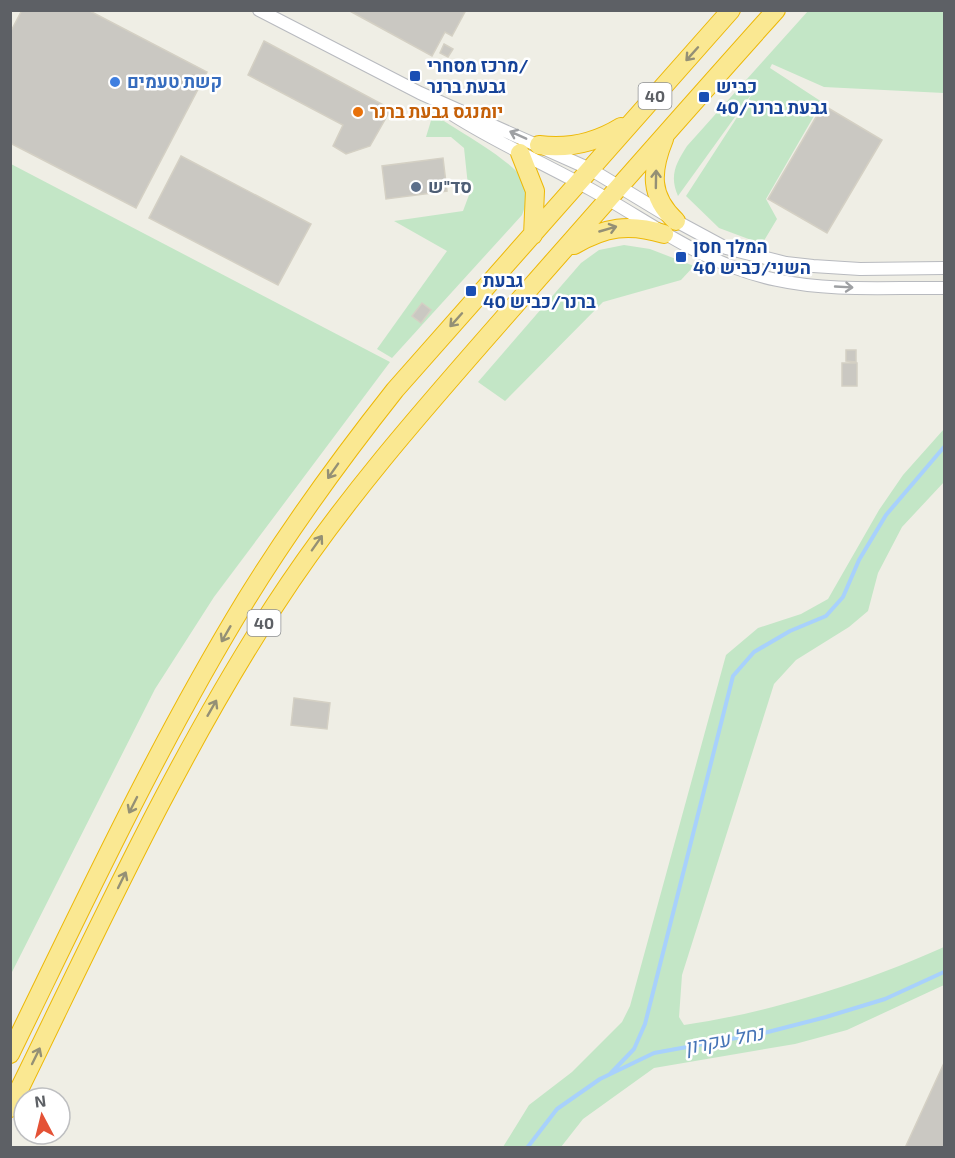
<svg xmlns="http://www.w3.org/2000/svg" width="955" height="1158" font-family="'Exo 2',Heebo,sans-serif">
	<rect width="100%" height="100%" fill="#efeee5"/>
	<path fill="#c3e6c6" d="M808,11h136v82l-120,-6 -52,-23 -2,4 52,34 -56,97 11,20 -15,25 -43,-16 -33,-32 72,-111 -80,111c-9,-20 -2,-33 9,-50z
		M433,114c22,15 77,45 90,65 7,11 3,26 -1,36l-130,143 -15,-9 70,-98 -53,-30 69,-10 6,-16 -5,-47 -13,-11h-25z
		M11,164l379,198 -176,235 -59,92 -144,285z
		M624,245l26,4 44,17 -13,14 -78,22 -98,99 -27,-19 103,-119 18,-13z
		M944,429v53l-42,45 -24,46 -10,38 -19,16 -53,33 -22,24 -92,291 -3,42 5,8c84,-12 183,-43 260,-78v38l-97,45 -52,14 -141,24 -71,51 -22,28h-58l26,-42 43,-33 50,-50 8,-16 96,-351 32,-27 43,-14 27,-15 51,-89 24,-35z"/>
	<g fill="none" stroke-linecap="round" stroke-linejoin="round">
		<path stroke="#a8d1fc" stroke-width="4" d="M610,1074l24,-25 11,-25 88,-348 21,-24 36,-21 36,-15 17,-19 16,-37 27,-45 58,-68
			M527,1148l30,-39 43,-30 54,-26 110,-20 62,-16 59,-18 59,-27"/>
	</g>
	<path fill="#cac8c2" stroke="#d4d0c4" stroke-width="1.5" d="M22,10h66l119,62 -71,136 -126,-65v-110z
		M348,10h118l-14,26 -7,-4 -13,24z
		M264,41l127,68 -21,37 -24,8 -13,-8 10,-21 -95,-50z
		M444,44l9,5 -5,8 -8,-4z
		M823,105l59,35 -55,93 -59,-34z
		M181,156l130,68 -33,61 -129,-67z
		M443,158l4,33 -61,8 -4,-33z
		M422,303l9,7 -10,13 -9,-7z
		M846,350h10v12l-10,-1z
		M842,363h15v23h-15z
		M294,698l36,5 -3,26 -36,-4z
		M944,1063v85h-39z"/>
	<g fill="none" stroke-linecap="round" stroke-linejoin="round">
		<defs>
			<path id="minor" d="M259,10l161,83 170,76 86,52 50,27 60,15 27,3 47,3 84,-1
				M447,111c45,30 95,51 143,78 65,36 112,75 187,91 54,12 113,7 167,8"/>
			<path id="highway" d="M664,139c-13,32 -15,57 12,82
				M539,145c30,4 56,-2 82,-18
				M520,153l15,38 -2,44
				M574,245c31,-18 55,-22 90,-11
				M10,1054c75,-153 147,-308 236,-454 45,-73 96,-143 149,-210l336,-380
				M10,1108c84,-170 162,-344 265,-503 70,-108 156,-204 241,-301 86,-98 172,-196 260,-294"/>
		</defs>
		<use href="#minor" stroke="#b8babf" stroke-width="14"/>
		<use href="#highway" stroke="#edb807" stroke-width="20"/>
		<use href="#minor" stroke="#fff" stroke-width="12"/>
		<use href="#highway" stroke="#fae892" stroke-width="18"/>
	</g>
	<defs><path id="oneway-shaft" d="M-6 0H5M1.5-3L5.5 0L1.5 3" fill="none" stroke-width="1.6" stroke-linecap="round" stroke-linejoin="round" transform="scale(1.5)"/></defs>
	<g stroke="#949075">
		<use href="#oneway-shaft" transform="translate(692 54) rotate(132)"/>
		<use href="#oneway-shaft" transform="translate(656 179) rotate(-89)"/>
		<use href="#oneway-shaft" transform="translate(608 229) rotate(-16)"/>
		<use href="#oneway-shaft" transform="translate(456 320) rotate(132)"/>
		<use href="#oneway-shaft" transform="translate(333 471) rotate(125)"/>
		<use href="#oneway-shaft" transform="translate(317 543) rotate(-55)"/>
		<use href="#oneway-shaft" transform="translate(226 634) rotate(120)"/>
		<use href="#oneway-shaft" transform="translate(212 708) rotate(-60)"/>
		<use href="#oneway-shaft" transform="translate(133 805) rotate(117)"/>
		<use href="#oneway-shaft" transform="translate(122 880) rotate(-64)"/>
		<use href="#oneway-shaft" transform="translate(36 1056) rotate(-64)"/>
	</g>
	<g stroke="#9ea0a3">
		<use href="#oneway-shaft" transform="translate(518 135) rotate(-156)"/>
		<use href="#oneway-shaft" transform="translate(844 287) rotate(3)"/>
	</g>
	<g fill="#1a4fb4" stroke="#fff" stroke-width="2">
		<rect x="409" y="70" width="12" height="12" rx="3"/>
		<rect x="698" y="91" width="12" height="12" rx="3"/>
		<rect x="675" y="251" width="12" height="12" rx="3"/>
		<rect x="465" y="285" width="12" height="12" rx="3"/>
	</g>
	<circle fill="#3f7fe0" stroke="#fff" stroke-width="2" cx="115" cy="82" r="6"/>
	<circle fill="#e8710a" stroke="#fff" stroke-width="2" cx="358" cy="112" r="6"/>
	<circle fill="#5c6f8a" stroke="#fff" stroke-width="2" cx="416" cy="187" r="6"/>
	<g text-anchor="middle" stroke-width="5" stroke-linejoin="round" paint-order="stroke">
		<g fill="#fff" stroke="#8e9093" stroke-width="1.5">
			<rect x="638.5" y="83" width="33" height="26" rx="4.5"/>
			<rect x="247.5" y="610" width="33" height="26" rx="4.5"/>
		</g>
		<g font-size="16" font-weight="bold" fill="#5d6065">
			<text x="655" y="102">40</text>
			<text x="264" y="629">40</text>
		</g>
		<g font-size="18" font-weight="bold" fill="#164399" stroke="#fff" text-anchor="start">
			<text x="427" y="72">מרכז מסחרי/<tspan x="427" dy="21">גבעת ברנר</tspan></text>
			<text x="716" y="93">כביש<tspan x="716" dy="21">40/גבעת ברנר</tspan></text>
			<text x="693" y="253">המלך חסן<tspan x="693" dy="21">השני/כביש 40</tspan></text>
			<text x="483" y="287">גבעת<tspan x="483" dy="21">ברנר/כביש 40</tspan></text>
		</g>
		<g font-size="18" font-weight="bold" fill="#366cbe" stroke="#fff" text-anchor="start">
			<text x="127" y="88">קשת טעמים</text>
		</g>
		<g font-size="18" font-weight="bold" fill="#c56008" stroke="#fff" text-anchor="start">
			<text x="370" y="118">יומנגס גבעת ברנר</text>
		</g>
		<g font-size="18" font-weight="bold" fill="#4e5e75" stroke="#fff" text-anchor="start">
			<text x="428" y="193">סד"ש</text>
		</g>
		<g font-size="20" font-style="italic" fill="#4775b7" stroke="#fff">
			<text transform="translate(724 1040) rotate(-11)" y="7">נחל עקרון</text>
		</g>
	</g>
	<rect width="955" height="1158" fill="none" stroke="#5d6065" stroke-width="24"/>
	<g transform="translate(42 1116) rotate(353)"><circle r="28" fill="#ffffff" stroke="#bebfc1" stroke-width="1.5"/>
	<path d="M0-4.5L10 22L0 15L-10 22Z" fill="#e45236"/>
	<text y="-9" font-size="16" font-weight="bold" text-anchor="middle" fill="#5d6065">N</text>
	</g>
</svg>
